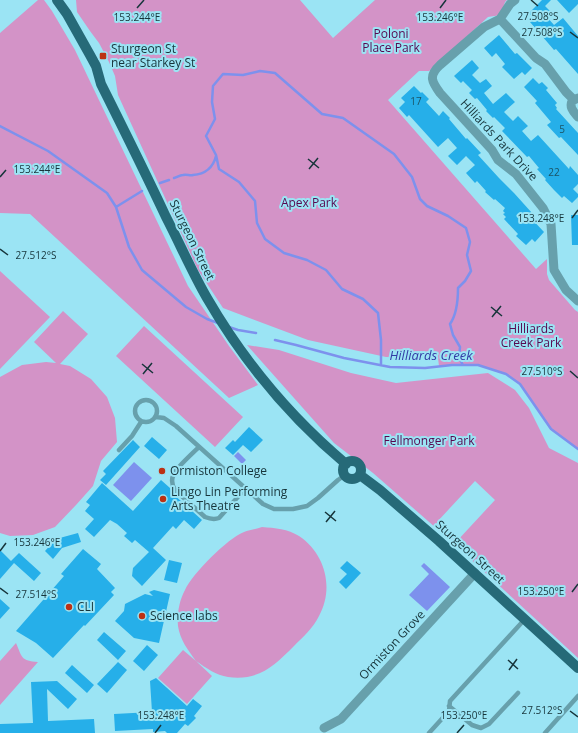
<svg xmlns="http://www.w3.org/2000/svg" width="578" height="733" font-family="'Open Sans',sans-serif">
	<rect width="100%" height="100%" fill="#9be4f4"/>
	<path fill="#d393c7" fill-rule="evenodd" d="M38,0h6l8,11 23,39 113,236 41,60 29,39 -29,13 -199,-184 -30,-1v-180z
		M76,0h224l33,38 42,-38h132l-2,2 -4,13 -13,2 -59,54h-10l-31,29 148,169 11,-10v15l2,6 26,30 3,2v137l-27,-20 -31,-45 -14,-10 -28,-9h-26l-13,1 -1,-8 -52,-1 -78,-17 -85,-32 -25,-38 -80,-175 -3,-19 -6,-14 -10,-19 -9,-12 -13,-19z
		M0,271l50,46 -50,52z
		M63,311l25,23 -28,30 10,2 21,13 16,18 8,21 2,24 -16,19 -8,25 -17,19 -21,22 -22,8 -23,1 -10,-3v-156l22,-12 24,-3 10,1 -22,-21z
		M144,326l99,91 -28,30 -99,-91z
		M247,345l32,5 72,23 45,10 92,-10 27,17 14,18 20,40 29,15v195l-134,-123 -71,-62 -39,-30zM475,481l20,19 -38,41 -20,-19z
		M262,527c13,1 26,2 37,9 27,18 35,53 20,80 -5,11 -17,22 -25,30 -20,20 -35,35 -66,31 -12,-2 -22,-9 -32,-16l16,15 -25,28 -29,-26 25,-28 13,11c-8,-11 -16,-21 -18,-35 -1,-12 1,-25 7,-36 7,-16 43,-52 59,-58 5,-2 12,-3 18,-5z
		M16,643c6,14 5,18 22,19l-38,43v-44z"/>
	<path fill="#7d91ed" d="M238,452l8,8 -4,4 -8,-8z
		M134,462l18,16 -21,23 -18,-16z
		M424,563l26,24 -23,24 -18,-16 20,-21 -8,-8z"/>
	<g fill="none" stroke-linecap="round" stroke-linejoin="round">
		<path stroke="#7d91ed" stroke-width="2.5" d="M0,126l48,25 59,42 9,14 13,40 13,23 44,37 21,12 11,4
			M174,178c3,-1 6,-3 9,-3 4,-1 7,1 10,0 13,-1 20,-7 23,-19
			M160,183l9,-3
			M116,207l26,-16
			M229,327l9,3 18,3
			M275,340l21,5 48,13 46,9 35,1 27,-3h26l28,9 14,10 31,45 27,20
			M381,365v-25l-3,-27 -15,-14 -21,-10 -16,-19 -19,-10 -23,-7 -19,-14 -8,-16 -2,-22 -16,-19 -20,-13 -3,-14 -10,-19 9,-17 -3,-17 1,-16 10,-12 20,1 17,-4 15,2 47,41 21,4 51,36 18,23 8,22 7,7 21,10 18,12 4,14 -3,13 4,16 -6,10 -7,7c0,12 -1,26 -8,36l3,11 7,12 -1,11 4,7"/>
	</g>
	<path fill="#26afe9" d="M542,0h9l-6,6 5,5 -4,5 8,9 9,-7 15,18v38l-22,-25 -2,1 -24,-28 4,-5 -1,1 -4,-5z
		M557,0h21v4l-9,9z
		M499,35l16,19 2,-1 15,15 -7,7 -3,-3 -8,7 -12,-12 3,-3 -9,-11 -4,4 -8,-9z
		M472,60l7,8 -7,7 8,8 6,-4 6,7 -8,7 9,11 13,-11 9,9 -11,10 9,9 5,-5 10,10 -6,5 9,10 7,-6 31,34 1,-3 8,9v9l-5,5 5,5v3l-6,6 -8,-7 -2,2 -8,-8 -9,-10 1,-1 -9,-10 2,-1 -10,-12 -2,1 -25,-26 3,-3 -11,-11 -1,1 -7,-7 1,-1 -10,-12 -2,1 -6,-6 3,-3 -9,-9 -2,2 -7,-7z
		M533,78l6,6 3,-2 6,6 -2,2 11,13 -2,2 2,3 -1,1 22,24v22l-17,-18 -2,1 -12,-13 4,-3 -16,-19 2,-2 -13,-14z
		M414,86l7,7 1,-1 7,7 -3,3 13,14 4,-5 7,7 -1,1 17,20 1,-1 14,15 -3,2 21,23 15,15 18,20 -3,3 15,16 -9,10 -3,-3 -6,6 -10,-9 2,-2 -14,-15 2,-2 -3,-3 2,-1 -2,-2 2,-3 -10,-9 -1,1 -9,-8 1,-1 -9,-10 -2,2 -9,-10 9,-8 -9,-9 -9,9 -9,-9 9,-8 -9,-10 -10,9 -29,-32 -2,2 -8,-9 6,-6 -4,-4z
		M571,215h7v30h-6z
		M249,427l14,13 -12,12 -8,-7 -10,10 -8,-7 8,-8 2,2z
		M152,437l15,13 -8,9 -15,-13z
		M133,440l7,7 -34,38 -6,-5 6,-6 -3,-3z
		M161,480l9,8 2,5 30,27 -8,9 -10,-9 -8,9 -3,-3 -20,22 13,12 -24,26 -10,-10 1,-8 16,-16 -14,-12 -3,3 -8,-7 3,-3 -10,-9 -7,-4 -16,17 -9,-8 9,-10 -9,-8 5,-6 -4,-3 16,-19 31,28z
		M78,533l3,9 -19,6 -9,11 -8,-8 11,-12z
		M83,549l18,15 -4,5 18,19 -4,4 3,3 -29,31 -1,-1 -31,33 -17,-15 -20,-12 48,-55 -3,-2z
		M0,550l11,11 8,-8 22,20 -7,8 -20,-18 -14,16z
		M169,560l13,3 -5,20 -13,-3z
		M347,561l14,12 -15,16 -7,-7 8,-8 -7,-6z
		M154,590l16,4 -11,49 -25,-5 -19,-17 9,-10 1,-7 20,-10 8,2 -4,-4z
		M0,599l10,9 -10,11z
		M104,632l22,19 -8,9 -21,-20z
		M147,645l11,10 -14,16 -11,-10z
		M118,662l9,8 -20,23 -10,-9z
		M72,665l22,20 -7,8 -22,-20z
		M156,678l31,28 6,-7 9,7 -8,10 2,2 -8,8 -3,-2 -8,9h-10l-2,-2 -12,1v-3l-38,2 -1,-17 38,-2 -2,-31z
		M57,681l20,18 -9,10 -21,-20 1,32 46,-2 1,14h-95v-9l33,-1 -2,-41z"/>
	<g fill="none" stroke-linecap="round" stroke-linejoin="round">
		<path stroke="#67a0ac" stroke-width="4.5" d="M135 411a11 11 0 1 1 22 0a11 11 0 1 1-22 0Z
			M156,417l8,1 12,8 87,78 11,5h19l14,-3 11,-8 20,-18 7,-5
			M199,447c-6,6 -23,21 -25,27 -3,5 -2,11 1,16l30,27c5,2 9,3 14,1l26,-29
			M119,450l13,-14 9,-14
			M449,706l23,19 9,3 8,-4 29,-31
			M429,733l20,-22 1,-10 75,-82
			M545,733l33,-37"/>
		<path stroke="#67a0ac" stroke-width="9" d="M515,0l-5,4 -10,15 -16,8 -44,38c-12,11 -8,17 0,28l52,57 6,10 18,14 27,34 8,16 3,46 12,20 12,11
			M500,19l36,39 9,6 21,28 8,8
			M578,98l-6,3c-3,7 2,11 6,16
			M324,728l17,-9 134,-146"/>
		<path stroke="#266a78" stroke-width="10" d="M57,0l10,14 23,41 6,11 5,18c22,44 44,88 65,133 14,27 26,55 41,81 36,62 83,119 139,166
			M343 470a9 9 0 1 1 18 0a9 9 0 1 1-18 0Z
			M360,475l20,15 59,51 139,127"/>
	</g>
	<path fill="none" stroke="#17353b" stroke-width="1.5" d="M531,0l7,6M137,8l7,-8M440,8l6,-8M570,32l8,6M308,159l11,9M309,169l9,-11M0,177l6,-7M572,218l6,-8M0,249l8,6M491,307l11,9M492,317l9,-11M142,364l11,9M570,371l8,7M143,374l9,-11M325,512l11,9M326,522l9,-11M0,551l6,-8M0,588l8,6M572,592l6,-8M508,660l10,9M509,670l8,-11M570,711l8,6M155,733l6,-8M457,733l7,-8"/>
	<g fill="#bc3114" stroke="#9be4f4" stroke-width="1.5">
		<rect x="99" y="52" width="8" height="8" rx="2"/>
		<circle cx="162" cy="471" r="4"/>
		<circle cx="163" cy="499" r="4"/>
		<circle cx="69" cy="607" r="4"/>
		<circle cx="142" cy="616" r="4"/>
	</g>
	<g text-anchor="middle" stroke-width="4" stroke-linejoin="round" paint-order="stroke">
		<g font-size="10" fill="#1b5466">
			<text x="416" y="105">17</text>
			<text x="562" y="133">5</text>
			<text x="554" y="176">22</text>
		</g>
		<g font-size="12" fill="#57084f" stroke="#9be4f4">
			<text x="391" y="38">Poloni<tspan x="391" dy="14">Place Park</tspan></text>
			<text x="309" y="207">Apex Park</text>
			<text x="531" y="333">Hilliards<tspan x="531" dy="14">Creek Park</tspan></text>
			<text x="429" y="445">Fellmonger Park</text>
		</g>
		<g font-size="12" fill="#17353b" stroke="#9be4f4" text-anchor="start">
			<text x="111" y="53">Sturgeon St<tspan x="111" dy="14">near Starkey St</tspan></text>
			<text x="170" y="475">Ormiston College</text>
			<text x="171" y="496">Lingo Lin Performing<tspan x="171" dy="14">Arts Theatre</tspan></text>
			<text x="77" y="611">CLI</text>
			<text x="150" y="620">Science labs</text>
		</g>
		<g font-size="12" fill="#17353b" stroke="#9be4f4">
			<text transform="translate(499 140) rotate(47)" y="4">Hilliards Park Drive</text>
			<text transform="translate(192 240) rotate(64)" y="4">Sturgeon Street</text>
			<text transform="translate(470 552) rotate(42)" y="4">Sturgeon Street</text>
			<text transform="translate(392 645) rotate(-47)" y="4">Ormiston Grove</text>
		</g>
		<g font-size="13" font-style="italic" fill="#333ca5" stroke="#9be4f4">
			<text x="431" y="360">Hilliards Creek</text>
		</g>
	</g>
	<g font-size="10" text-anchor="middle" fill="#17353b" stroke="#9be4f4" stroke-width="4" stroke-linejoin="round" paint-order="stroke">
		<text x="538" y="20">27.508°S</text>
		<text x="440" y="21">153.246°E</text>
		<text x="137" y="21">153.244°E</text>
		<text x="542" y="36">27.508°S</text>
		<text x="37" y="173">153.244°E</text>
		<text x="541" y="222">153.248°E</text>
		<text x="36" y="259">27.512°S</text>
		<text x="542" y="375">27.510°S</text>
		<text x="37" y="546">153.246°E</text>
		<text x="541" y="595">153.250°E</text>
		<text x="36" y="598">27.514°S</text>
		<text x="542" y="714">27.512°S</text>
		<text x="161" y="719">153.248°E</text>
		<text x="464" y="719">153.250°E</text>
	</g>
</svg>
